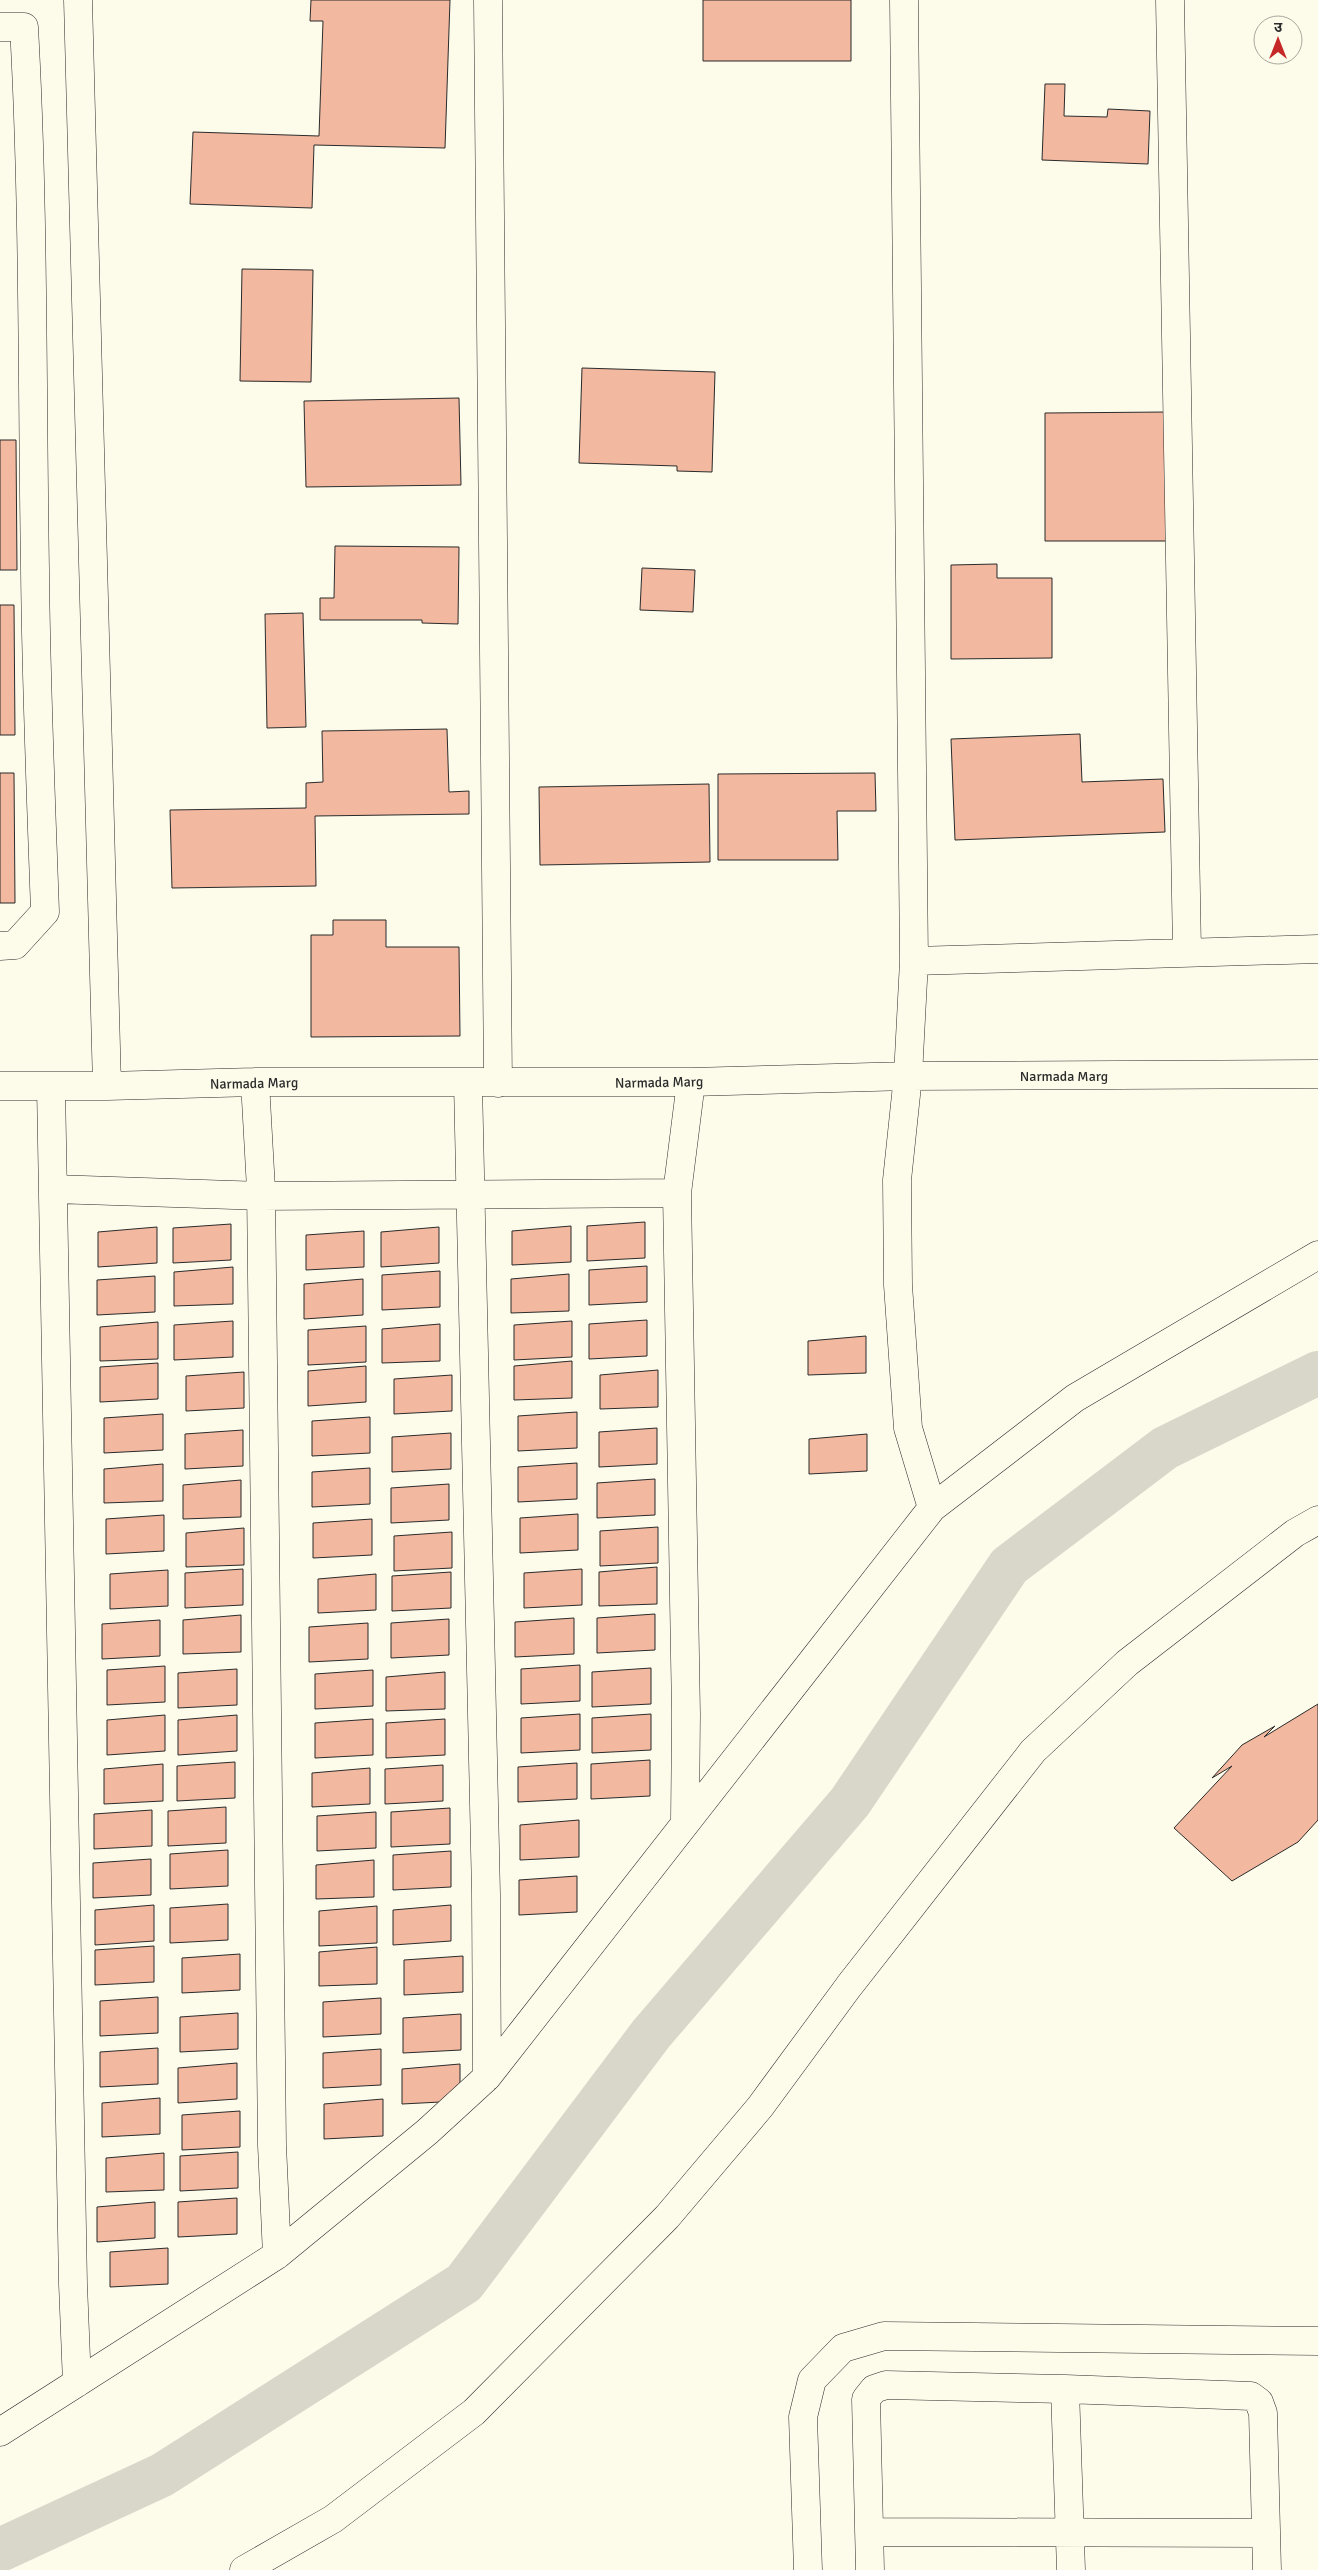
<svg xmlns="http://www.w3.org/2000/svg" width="1318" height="2570" font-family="Signika,'Noto Sans Devanagari',sans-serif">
	<rect width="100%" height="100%" fill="#fdfbea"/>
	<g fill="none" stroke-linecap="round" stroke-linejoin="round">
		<path stroke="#d8d7c9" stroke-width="44" d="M0,2550l162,-75 302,-192 187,-249 199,-232 159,-236 156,-118 153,-75"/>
	</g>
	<path fill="#f2b8a0" stroke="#2b2b2b" d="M311,0h139l-5,148 -131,-3 -2,63 -122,-4 3,-72 126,4 4,-115h-13z
		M703,0h148v61h-148z
		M1045,84h20l-1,32 43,1 1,-8 42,2 -2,53 -106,-4z
		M242,269l71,1 -2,112 -71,-1z
		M582,368l133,4 -3,100 -35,-1v-5l-98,-3z
		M459,398l2,87 -155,2 -2,-86z
		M1167,412v129h-122v-128z
		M0,440h16l1,130h-17z
		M335,546l124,1 -1,77 -36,-1v-3h-102v-22h14z
		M997,564v14h55v80l-101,1v-94z
		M642,568l53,2 -2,42 -53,-2z
		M0,605h14l1,130h-15z
		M303,613l3,114 -39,1 -2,-114z
		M447,729l2,63 20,-1v23l-154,2 1,70 -144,2 -2,-78 136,-2v-25l17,-1 -1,-51z
		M1080,734l2,48 81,-3 2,53 -210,8 -4,-101z
		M0,773h14l1,130h-15z
		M875,773l1,38h-39l1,49h-120v-86z
		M709,784l1,78 -170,3 -1,-78z
		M333,920h53v27h73l1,89 -149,1v-102h22z
		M645,1222v36l-58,3v-35z
		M231,1224v36l-58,3v-35z
		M571,1226v36l-59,3v-34z
		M157,1227v36l-59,4v-35z
		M439,1227v36l-58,4v-35z
		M364,1231v36l-58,3v-35z
		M647,1266v36l-58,3v-35z
		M233,1267v37l-59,2v-34z
		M440,1271v36l-58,3v-35z
		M569,1274v37l-58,2v-34z
		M155,1276v36l-58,3v-35z
		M363,1279v36l-59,4v-35z
		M647,1320v36l-58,3v-35z
		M233,1321v36l-59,3v-35z
		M572,1321v36l-58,3v-35z
		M158,1322v37l-58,2v-34z
		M440,1324v37l-58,2v-34z
		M366,1326v36l-58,3v-35z
		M866,1336v37l-58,2v-34z
		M572,1361v37l-58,2v-34z
		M158,1363v36l-58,3v-35z
		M366,1366v36l-58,4v-35z
		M658,1370v37l-58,2v-34z
		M244,1372v36l-58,3v-35z
		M452,1375v36l-58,3v-35z
		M577,1412v36l-59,3v-35z
		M163,1414v36l-59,3v-35z
		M370,1417v36l-58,3v-35z
		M657,1428v36l-58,3v-35z
		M243,1430v36l-58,3v-35z
		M451,1433v36l-59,3v-35z
		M867,1434v37l-58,3v-35z
		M577,1463v36l-59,3v-35z
		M163,1464v37l-59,2v-34z
		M370,1468v36l-58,3v-35z
		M655,1479v36l-58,3v-35z
		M241,1480v37l-58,2v-34z
		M449,1484v36l-58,3v-35z
		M578,1514v36l-58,3v-35z
		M164,1515v36l-58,3v-35z
		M372,1519v36l-59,3v-35z
		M658,1527v36l-58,3v-35z
		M244,1528v37l-58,2v-34z
		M452,1532v36l-58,3v-35z
		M657,1567v37l-58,2v-34z
		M243,1569v36l-58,3v-35z
		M582,1569v36l-58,3v-35z
		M168,1570v36l-58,3v-35z
		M451,1572v36l-59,3v-35z
		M376,1574v36l-58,3v-34z
		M655,1614v36l-58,3v-35z
		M241,1615v37l-58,2v-34z
		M574,1618v36l-59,3v-35z
		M449,1619v36l-58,3v-35z
		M160,1620v36l-58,3v-35z
		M368,1623v36l-59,3v-35z
		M580,1665v36l-59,3v-35z
		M165,1666v36l-58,3v-35z
		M651,1668v36l-59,3v-35z
		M237,1669v36l-59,3v-35z
		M373,1670v36l-58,3v-35z
		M445,1672v37l-59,2v-34z
		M1318,1704v116l-20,22 -66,39 -58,-53 58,-62 -20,12 30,-33 33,-19 -11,11z
		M580,1714v36l-59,3v-35z
		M651,1714v36l-59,3v-35z
		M165,1715v36l-58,4v-35z
		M237,1715v36l-59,4v-35z
		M373,1719v36l-58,3v-35z
		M445,1719v36l-59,3v-35z
		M650,1760v36l-59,3v-35z
		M235,1762v36l-58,3v-35z
		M577,1763v36l-59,3v-35z
		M163,1764v37l-59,3v-35z
		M443,1765v36l-58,3v-35z
		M370,1768v36l-58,3v-34z
		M226,1807v36l-58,3v-35z
		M450,1808v36l-59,3v-35z
		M152,1810v36l-58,3v-35z
		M376,1812v36l-59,3v-35z
		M579,1820v37l-59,3v-35z
		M228,1850v36l-58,3v-35z
		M451,1851v36l-58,3v-35z
		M151,1859v36l-58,3v-35z
		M374,1860v37l-58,2v-34z
		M577,1876v36l-58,3v-35z
		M228,1904v36l-58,3v-35z
		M154,1905v36l-59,4v-35z
		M451,1905v36l-58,4v-35z
		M377,1906v37l-58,3v-35z
		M154,1946v36l-59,3v-35z
		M377,1947v37l-58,2v-34z
		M240,1954v36l-58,3v-35z
		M463,1956v36l-59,3v-35z
		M158,1997v36l-58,3v-35z
		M381,1998v36l-58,3v-35z
		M238,2013v36l-58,3v-35z
		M461,2014v36l-58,3v-35z
		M158,2048v36l-58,3v-35z
		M381,2049v36l-58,3v-35z
		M237,2063v36l-59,4v-35z
		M460,2064v37l-58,3v-35z
		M160,2098v36l-58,3v-34z
		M383,2099v37l-59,3v-35z
		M240,2111v36l-58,3v-35z
		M238,2152v36l-58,3v-35z
		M164,2153v37l-58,2v-34z
		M237,2198v36l-59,3v-35z
		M155,2202v36l-58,4v-35z
		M168,2248v36l-58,3v-35z"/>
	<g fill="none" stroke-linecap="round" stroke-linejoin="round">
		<defs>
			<path id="minor" d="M78,0l29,1086
				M488,0l10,1083
				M904,0l10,961 -6,115 -11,104 1,105 10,143 24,80
				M1170,0l17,951
				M0,27h24c10,180 8,361 11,542 1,114 6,229 10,343l-30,33 -15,1
				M914,961l404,-12
				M255,1082l6,107 11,956 5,110
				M0,1086h107l148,-4h436l217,-6 410,-2
				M51,1087l22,1197 4,99
				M53,1189l208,7 416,-3
				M685,1823l1,-109 -9,-521 14,-111
				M487,2077l445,-569 143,-110 243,-143
				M0,2432l277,-177 150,-123 60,-55 -1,-183 -18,-811
				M869,2532l397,1
				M244,2570l89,-51 141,-107 193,-195 93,-110 89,-121 184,-235 94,-88 168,-130 23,-13
				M808,2570l-5,-153 9,-37 31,-32 41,-12 434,5
				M870,2570l-4,-171 8,-10 12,-4 179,4
				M1071,2570l-6,-181 186,7 8,6 4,11 4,157"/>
		</defs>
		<use href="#minor" stroke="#2b2b2b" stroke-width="29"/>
		<use href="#minor" stroke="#fdfbea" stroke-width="28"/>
	</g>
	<g text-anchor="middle" stroke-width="4" stroke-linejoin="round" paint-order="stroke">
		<g font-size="14" fill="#2b2b2b" stroke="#fdfbea">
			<text x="1064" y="1081">Narmada Marg</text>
			<text transform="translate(659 1082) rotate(-1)" y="5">Narmada Marg</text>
			<text transform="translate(254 1083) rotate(-1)" y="5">Narmada Marg</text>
		</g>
	</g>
	<g transform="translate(1278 40)"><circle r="24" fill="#fdfbea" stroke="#a9a89e"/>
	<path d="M0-4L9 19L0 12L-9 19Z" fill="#c62828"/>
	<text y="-8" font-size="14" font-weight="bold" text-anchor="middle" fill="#2b2b2b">उ</text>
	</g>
</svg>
